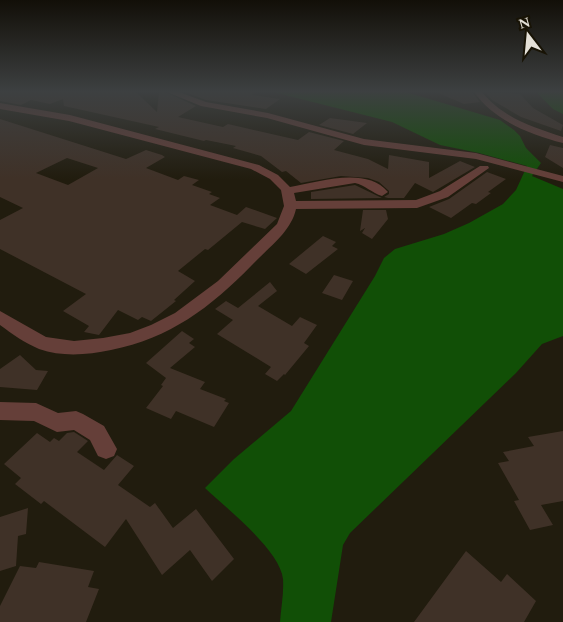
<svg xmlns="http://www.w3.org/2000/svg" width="563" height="622" font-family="Spectral,serif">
	<rect width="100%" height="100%" fill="#211c0e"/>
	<path fill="#114f06" d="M273,92h133l94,28 14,10 6,6 6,12 15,15 -9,13 31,13v147l-21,8 -26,29 -166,160 -7,12 -12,77h-51c1,-14 4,-29 3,-43 -3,-29 -57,-71 -78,-91l29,-29 57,-48 84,-135 9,-18 11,-9 49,-15 25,-11 34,-19 13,-14 11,-24 -48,-13 -39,-8 -48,-23z
		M536,92h27v22l-10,-5z"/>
	<path fill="#3f3127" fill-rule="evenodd" d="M0,92h136l21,20 2,-20h6l31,14 -18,11 45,10 5,-3 70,16 11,-8 35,9 -10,9 34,9 20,10 1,-14 40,7v16l31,-17 15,6 -42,25 -18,-9 -11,15h-16l-4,-1 5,-3v-3l-10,-9 -11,-4 -27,-2 -40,7 -15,-12 -4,1 -21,-16 -28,-8 3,-2 -30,-6 -2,1 -49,-12 4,-2 -95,-21 -1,-7 -13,5 -19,-4 -10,5 -21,-4z
		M185,92h71l-4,3 28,4 -14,10 -60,-9z
		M436,92h36l8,10 -16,2z
		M485,92l35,2 13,14 30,17 -2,6 -40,-14 -29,-17z
		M330,118l37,5 -14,11 -34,-9z
		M0,119l126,40 20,-9 16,5 3,2 -19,11 32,12 6,-4 15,4 -7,5 20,7 -3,2 11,4 -10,7 27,10 9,-8 31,11 -12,11 -23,-7 -34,28 -3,-1 -27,22 17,10 -21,19 2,1 -25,20 -9,-4 -4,3 -20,-10 -19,25 -15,-3 5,-6 -26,-15 23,-17 -86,-45v-29l23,-12 -23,-11zM67,158l31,10 -30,17 -32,-12z
		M550,145l13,3v20l-18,-11z
		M487,172l19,7 -18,13 3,1 -15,11 -4,-1 -21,15 -22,-11 20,-8z
		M355,185l27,13 -71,1v-7z
		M363,210h23l2,9 -16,20 -10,-6 3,-5 -5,3z
		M323,236l13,6 -4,4 6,3 -32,25 -17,-10z
		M334,275l19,6 -11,19 -20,-7z
		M270,282l7,9 -19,15 34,20 8,-9 17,8 -13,18 5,3 -24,29 -1,-1 -7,7 -12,-7 6,-7 -54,-33 16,-14 -18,-11 11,-8 12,7z
		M182,331l12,8 -5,4 6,4 -25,21 35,14 -5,7 26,10 -2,2 5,2 -15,24 -38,-16 -5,8 -25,-11 17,-22 -2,-1 5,-7 -20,-15z
		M20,355l16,15 12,1 -11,19 -37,-3v-18z
		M563,431v70l-22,4 12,20 -23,5 -16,-29 5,-1 -21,-37 11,-2 -6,-9 31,-6 -6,-9z
		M74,432l14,9 -11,11 27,18 13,-15 17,11 -16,19 32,22 5,-4 18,25 23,-19 38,50 -22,22 -22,-31 -28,25 -36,-56 -21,28 -61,-46 -3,3 -26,-20 6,-6 -17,-14 33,-31 13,9 4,-4 5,3 8,-8z
		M28,508l-2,26 -8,2 -2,30 -16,5v-54z
		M466,551l35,31 6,-8 29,27 -12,21h-110z
		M39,562l55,9 -6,16 11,2 -13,33h-86v-16l20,-40 16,2z"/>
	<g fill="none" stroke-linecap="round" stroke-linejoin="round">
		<path fill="#653f39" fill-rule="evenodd" d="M167,92h12l27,10 62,11 96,26 112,14 87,23v6l-87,-23 -112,-14 -97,-27 -66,-12z
			M474,92h8c21,26 51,35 81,45v6c-34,-9 -68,-22 -89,-51z
			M0,103l70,12 189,50 19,10 12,12c29,-5 76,-21 98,5l-6,4c-10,-3 -17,-11 -27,-13l-61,10 2,8 120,-1 24,-9 40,-25h8l1,2 -41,29 -31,11 -121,1c-5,23 -28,39 -44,56 -42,43 -82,73 -141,85 -24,5 -49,7 -72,-1 -14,-6 -27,-15 -39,-24v-14l46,26 28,4 29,-3 27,-5 21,-8 24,-12 43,-32 59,-57 7,-18 -3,-16 -11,-11 -19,-10 -182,-48 -69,-12z
			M0,402l36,1 22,10 18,-2 7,3 21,12 13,23 -3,7 -8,3 -8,-3 -8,-16 -16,-10 -17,2 -23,-11 -34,-1z"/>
	</g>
	<linearGradient id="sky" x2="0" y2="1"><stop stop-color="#120f08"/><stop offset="0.51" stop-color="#3d4041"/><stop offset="1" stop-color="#3d4041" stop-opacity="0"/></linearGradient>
	<rect width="563" height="179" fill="url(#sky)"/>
	<g transform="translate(528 35) rotate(344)" stroke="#181305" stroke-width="4" paint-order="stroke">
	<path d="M0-4L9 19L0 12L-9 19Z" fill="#e4e0d7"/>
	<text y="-8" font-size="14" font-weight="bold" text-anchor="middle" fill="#e4e0d7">N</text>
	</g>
</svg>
